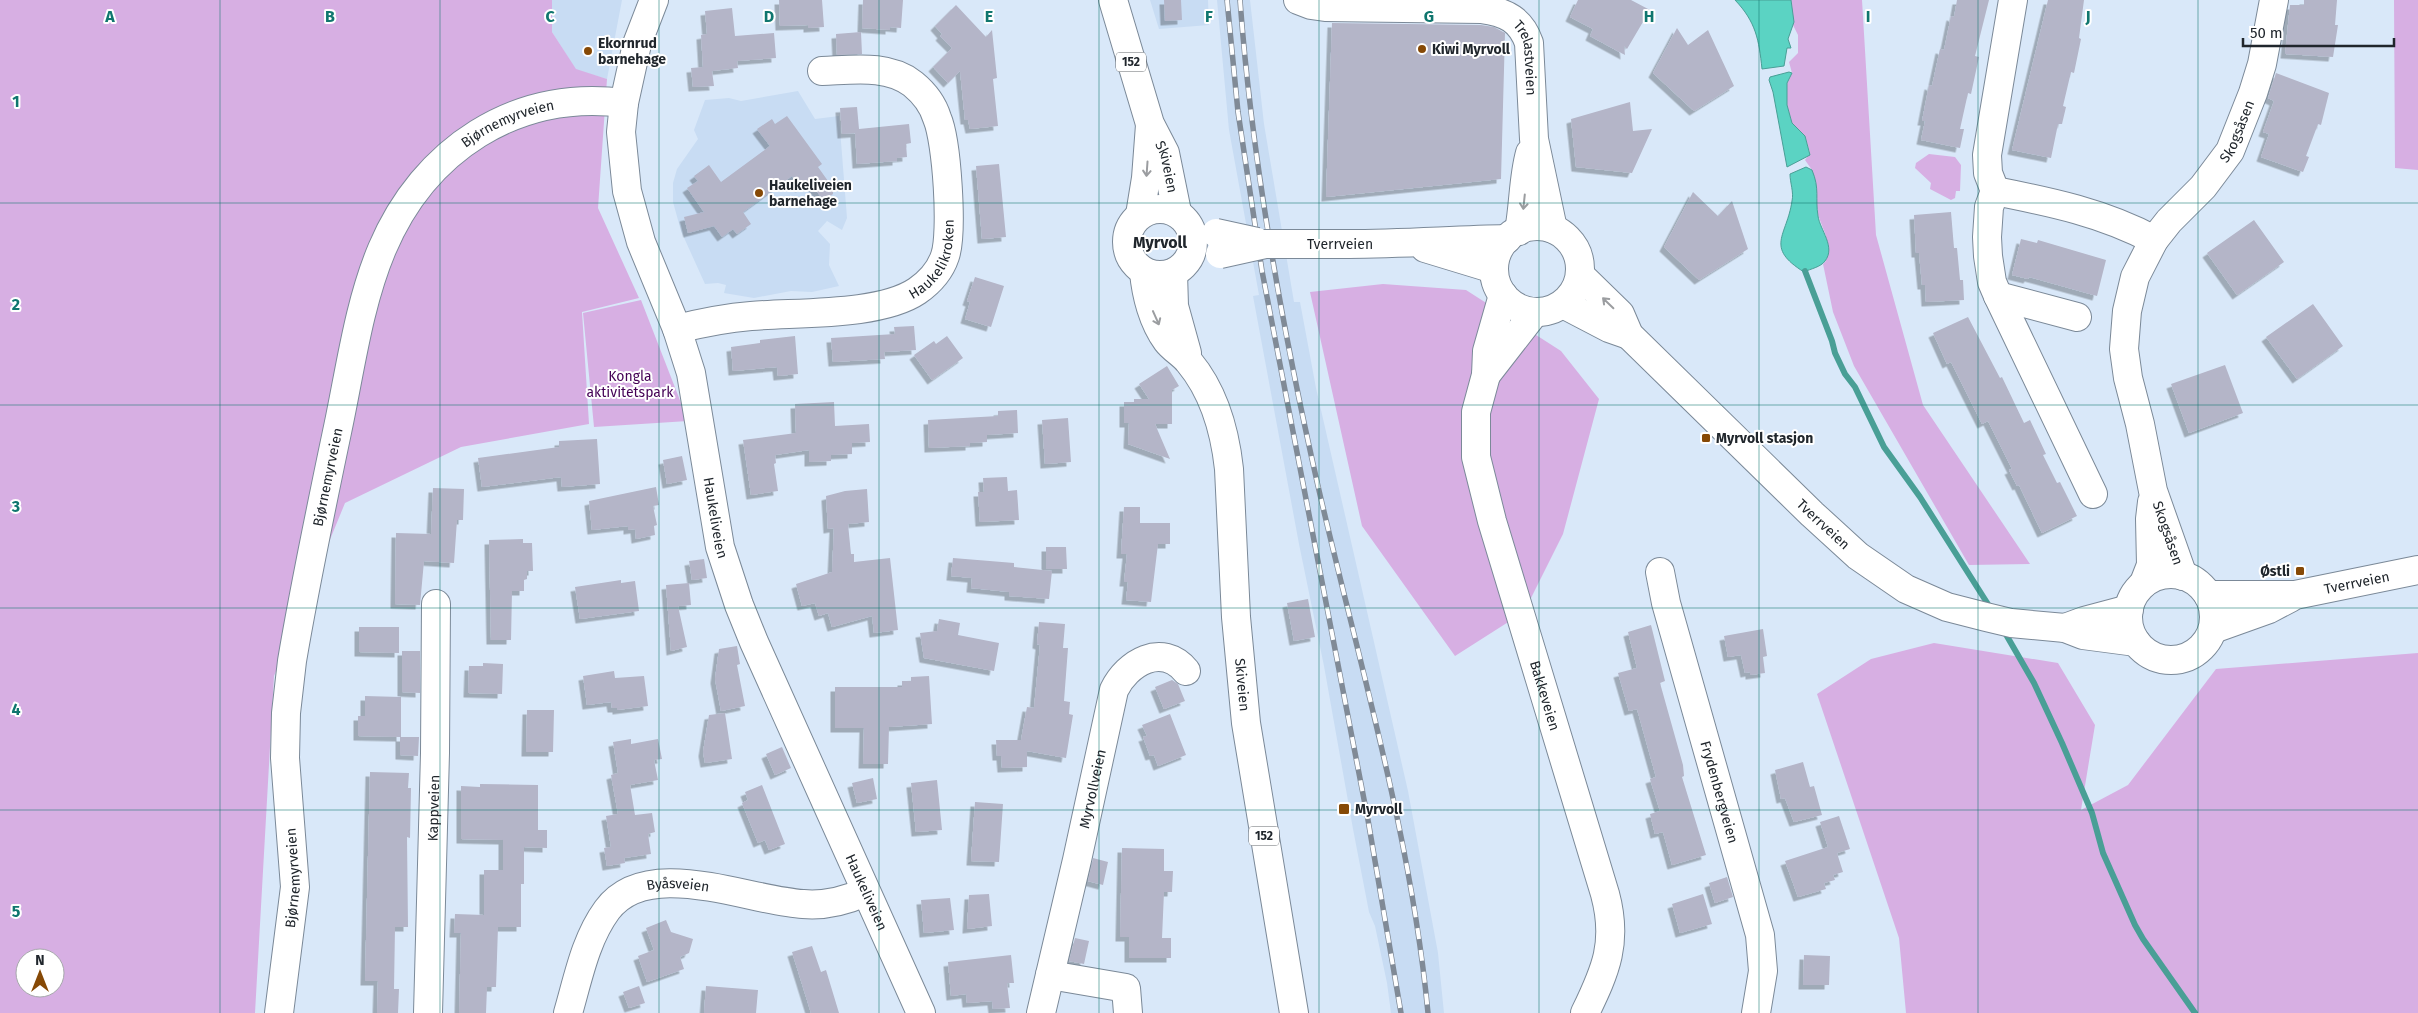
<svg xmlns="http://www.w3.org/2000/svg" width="2418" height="1013" font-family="'Fira Sans',sans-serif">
	<defs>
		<filter id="shadow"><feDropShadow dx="-4.5" dy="4.5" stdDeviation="0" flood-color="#0004"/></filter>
	</defs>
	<rect width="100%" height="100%" fill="#d9e8f9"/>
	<path fill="#c8dcf3" d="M552,0h70l-15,79 -31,-9 -24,-38z
		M1150,0h58l1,25 -50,4z
		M1217,0h33l14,124 30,178h6l16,86 92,403 30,162 6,60h-53l-4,-30 -12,-57 -6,-14 -16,-83 -29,-163 -25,-122 -46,-248 6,-1 -30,-165z
		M798,91l17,28 24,-3 8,102 -5,12 -15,-9 -9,10 12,13 -1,21 10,21 -27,6 -21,-1 -37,7 -30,-5 2,-8 -8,-2 -13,1 -24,-53 -8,-29v-19l4,-14 21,-30 -4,-9 11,-30 24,-2 12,3z"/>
	<path fill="#d7afe3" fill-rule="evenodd" d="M0,0h552v32l24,37 31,10 -9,129 41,90 -57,14 7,112 -128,23 -116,56 -71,173 -19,337h-255zM25,958h30v30h-30z
		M1791,0h71l14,235 47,170 107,159 -61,1 -115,-199 -21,-54 -10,-48 3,-3v-25l-8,-21 -6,-45 -7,-10 5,-7 -5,-17 -13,-13 -5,-18v-22l5,-10 -3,-11 9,-9v-18l-5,-10z
		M2394,0h24v170l-23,-2z
		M1929,154l26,3 6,8 -1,26h-4l-1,7 -4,2 -21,-11 1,-6 -16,-15 1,-5z
		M1383,284l83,6 95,61 38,48 -36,135 -39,78 -69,44 -93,-130 -52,-234z
		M641,300l47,121 -94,6 -11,-114z
		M1934,643l124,20 37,62 -14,85 47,-25 88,-116 202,-16v360h-512l-7,-75 -82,-244 54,-35z"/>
	<path fill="#5bd3c3" stroke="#499f96" d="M1735,0h56l3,22 -6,17 3,9h-4l-3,18 -22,3c-3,-29 -6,-47 -27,-69z
		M1789,72l3,1 -5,10v22l5,18 13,13 5,19 -23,12 -14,-75 -4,-12 1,-3z
		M1806,167l6,3c8,19 3,28 6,46 2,14 18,31 7,45 -4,6 -15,8 -21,11 -40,-25 -17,-36 -12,-71 2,-9 -2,-18 -2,-27z"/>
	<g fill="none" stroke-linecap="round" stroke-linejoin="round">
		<path stroke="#499f96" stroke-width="6" d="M1805,271l27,70 3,12 10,21 10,13 29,60 36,50 71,112
			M2004,631l30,52 28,60 30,70 11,40 32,72 8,14 52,74"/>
	</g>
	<path fill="#b4b5c8" filter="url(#shadow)" d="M779,0h43l2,27 -16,1v-3l-28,1z
		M863,0h40l-2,28 -11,-1v3l-28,-2z
		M1164,0h17l1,20 -17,1z
		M1578,0h53l19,10 -23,39 -3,-3 1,9 -35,-19 3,-7 -23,-12z
		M1957,0h32l-14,56 4,1 -8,37 -3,-1 -8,36h4l-4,19 -39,-8 4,-19h-3l7,-36 3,1 8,-37 4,1 7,-34 3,1z
		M2048,0h36l-5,38 2,1 -7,34 -3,-1 -8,34 3,1 -4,17h-4l-7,34 -39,-8z
		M2304,0h33l-2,25h3l-5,32 -48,-3 5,-49h14z
		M956,5l30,32 6,-7 5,48 -4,1 5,47 -28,3 -2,-9h-3l-5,-49 -12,12 -15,-16 19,-19 -12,-12 2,-2 -7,-8z
		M732,8l3,28 39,-3 2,25 -39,3 1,7 -26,3 2,15 -21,1 -2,-19 12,-1 -2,-32 6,-1 -2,-23z
		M1332,23l149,2 13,2 11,6 -4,146 -175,18z
		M1677,28l11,17 20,-15 26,56 -40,25 -41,-38z
		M861,32l1,22 -25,1 -1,-21z
		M2276,73l53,20 -8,32 -3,-1 -12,32 3,1 -6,15 -42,-15 8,-23 -6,-2 11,-31 -6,-3z
		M1630,102l3,29 19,-2 -20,44 -56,-6 -5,-48z
		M857,107l2,22 50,-5 2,19 -5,1 1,13 -10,1v3l-40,3 -2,-31 -13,1 -2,-26z
		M787,116l35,48 -4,3 15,21v6l-9,7 -15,-20 -9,7 -8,-12 -49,36 8,12 -14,10 -4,-5 -11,8 -8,-11 -26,7 -4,-16 20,-5 -17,-24 11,-7 -4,-5 15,-11 12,17 49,-36 -13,-17 15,-10 3,5z
		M999,164l7,73 -24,2 -6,-73z
		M1693,192l25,24 14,-15 16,48 -49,31 -35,-33z
		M1951,212l3,36h3l3,32h3l1,20 -38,2 -1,-17h-3l-3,-32h-3l-2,-38z
		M2254,220l30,42 -47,33 -30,-42z
		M2021,239l16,4 1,-3 68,20 -9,36 -68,-19 -1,2 -16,-4z
		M975,277l29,9 -13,41 -26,-8 5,-17 -3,-1z
		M2313,304l30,42 -46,33 -31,-42z
		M1968,317l32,61 2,-1 22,46 6,-3 16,34 -3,1 14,28 3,-1 17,34 -35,17 -23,-48 -2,1 -8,-16 3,-1 -24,-48 -6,3 -31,-62 -4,2 -14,-31z
		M914,326l2,24 -32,2 1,7 -52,3 -2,-24 64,-4 -1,-7z
		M795,336l3,38 -20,2 -1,-9 -44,4 -2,-24 29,-4v-3z
		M947,336l16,22 -31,22 -18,-25 20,-14 2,3z
		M2225,365l18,48 -54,20 -18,-49z
		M1167,366l12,20 -7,4v34h-17l15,35 -42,-15 1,-21h-5v-21h10v-3h15l-10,-15z
		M834,402l1,24 34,-2 1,18 -18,1v11l-21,1v6l-22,1v-12l-34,5 1,8 -2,1 4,27 -27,4 -8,-55 53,-7 -1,-29z
		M1017,410l1,23 -31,2v7l-17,1v3l-41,2 -1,-28 70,-4v-5z
		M1068,418l3,44 -26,2 -3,-44z
		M597,439l3,45 -38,3 -1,-10 -79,10 -4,-29 81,-11v-6z
		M682,456l5,24 -20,4 -4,-24z
		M1007,477l1,14 9,-1 2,30 -39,2 -2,-30h6l-1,-14z
		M656,487l3,18 -6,1 4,19 -3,1 1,9 -19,4 -1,-10 -7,1v-4l-36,4 -3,-29z
		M433,488l31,1 -1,31h-6l-3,43 -30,-2 -4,44 -25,-1 1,-71 35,1z
		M867,489l2,33 -21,2 3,30h3v8l36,-4 8,72 -24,3 -2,-17 -40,11 -4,-14 -9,3 -4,-13 -13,3 -6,-22 36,-12 2,-44 -6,1 -2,-33 19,-5z
		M1124,507h16v16h30v21h-12l-7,58 -25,-2 2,-18h-4l3,-28h-6z
		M523,539v4h9l1,28h-6v8l-3,1v11h-12l-1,49h-20l-2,-100z
		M1046,547h20l1,22h-21z
		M953,558l61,5v4l38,4 -3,28 -40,-3v-4l-38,-4 1,-10 -21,-2z
		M704,559l3,19 -15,2 -3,-19z
		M621,580v3l14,-2 4,30 -59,8 -5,-32z
		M689,583l2,22 -13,1 9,41 -16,4 -5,-66z
		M1308,599l7,38 -21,4 -7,-38z
		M939,619l21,4 -2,12 41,8 -5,28 -70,-13 -4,-25 17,-2z
		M1039,622l26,2 -2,24h5l-4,53 6,1 -1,12 4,1 -7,43 -39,-7v16l-25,1 -1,-12h-4l-1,-16h25l6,-33 7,1 6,-63 -3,-1z
		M1651,625l14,56 -5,2 23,82 1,11 -2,1 24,78 -34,10 -9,-33 -8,2 -5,-20 10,-3 -10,-32 6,-2 -19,-68 -8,2 -11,-38 19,-5 -9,-36z
		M359,627h40v26l-40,-1z
		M1763,629l4,27 -4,1 2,16 -15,2v-3l-5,1 -4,-18 -13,2 -4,-21z
		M737,646l3,18 -3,1 8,41 -24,5 -6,-32 4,-30z
		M402,651h18v42l-18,-1z
		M483,663l20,1 -1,30 -34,-1 1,-27h14z
		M614,671l1,7 29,-2 4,30 -31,4v-2h-5l-1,-6 -24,3 -4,-29z
		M929,676l3,48 -43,3 -1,37h-25l1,-36h-29v-41h67v-6h9v-4z
		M1172,680l6,4 7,17 -21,8 -9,-22z
		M365,696l36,1v40h18l-1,19 -18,-1v-18l-42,-1v-20h7z
		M527,710h27l-1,42h-27z
		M725,713l7,46 -27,4 -2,-11 6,-37z
		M1170,714l16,41 -28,11 -4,-11 -4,1 -7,-19 4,-1 -5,-11z
		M631,739v5l27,-5 4,20 -8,1 4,20 -28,5 5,30 17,-2 3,19 -7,2 3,20 -27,4 1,5 -18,3 -3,-18 7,-1 -5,-31 12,-2 -7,-39 7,-2 -5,-31z
		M782,747l9,21 -16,7 -9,-21z
		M1803,762l7,25 4,-1 8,29 -28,7 -9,-24 -4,1 -6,-29z
		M370,772l39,1 -1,15h3l-1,50 -3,-1 1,90h-13l-1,62h5l-1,24h-21l1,-32h-13z
		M873,778l4,21 -20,4 -5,-20z
		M937,780l5,50 -26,2 -5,-49z
		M480,784l58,1v45h9v18l-23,-1v37h-3v43h-23l-2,60h-9l-1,26h-27l2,-80h-7l1,-19 29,1v-45h19v-30l-42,-1v-53l19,1z
		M762,785l23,59 -16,6 -4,-10 -7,3 -16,-40 6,-3 -3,-8z
		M975,802l28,2 -4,58 -28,-1z
		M1839,816l11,33 -13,4 6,19 -10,3 2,5 -11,3 2,6 -28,8 -13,-36 43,-14 -8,-25z
		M1122,848l42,1v22h9l-1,21h-8l-2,46h9v20h-42v-21h-9z
		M1093,858l15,4 -5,23 -15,-4z
		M1727,877l6,20 -18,6 -6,-20z
		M989,894l3,32 -25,3 2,-34z
		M1703,894l9,30 -32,9 -8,-29z
		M950,898l4,32 -30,3 -3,-33z
		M666,920l5,12 22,7 -4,14 -9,4 4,12 -37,13 -9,-26 16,-6 -8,-22z
		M1075,938l14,3 -5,23 -15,-3z
		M812,946l9,26 5,-2 13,43h-28l-19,-61z
		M1011,955l3,28h-7l3,25 -17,1 -1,-8 -25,2 -1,-9 -15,2 -3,-34z
		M1804,955l26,1 -1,29h-26z
		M639,986l6,17 -16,5 -6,-16z
		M706,986l52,4 -2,23h-52z"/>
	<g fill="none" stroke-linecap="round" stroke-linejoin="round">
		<defs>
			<g id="minor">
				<path id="s1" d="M654,0l-17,44 -13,59 -3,29 6,59 14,51 36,87 14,44 29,174 19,58 15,37 167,371"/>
				<path id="s2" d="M1298,0l13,5 14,2 157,2c24,3 39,11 47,34l5,96 19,90"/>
				<path d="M2013,0l-26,155 1,18 7,18 -6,16 -2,30 1,19 4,26 6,14 95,198"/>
				<path d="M1995,191c56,11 109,22 159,49"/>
				<path d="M1519,231c5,-26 4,-53 11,-78"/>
				<path id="s3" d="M1503,295l-16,56 -1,24 -10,37v45l16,64 113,373c13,48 1,76 -20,119"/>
				<path d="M1998,296l79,21"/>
				<path id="s4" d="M677,329c24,-6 49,-11 74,-13 47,-4 129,0 166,-25 13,-9 23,-20 28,-35 8,-23 2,-115 -8,-138 -4,-13 -13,-25 -24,-34 -25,-20 -61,-14 -91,-13"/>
				<path d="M1486,375l49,-63"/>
				<path id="s5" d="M1660,572l6,31 94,332 3,36 -7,42"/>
				<path id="s6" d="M2183,576l-30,-85 -13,-67 -12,-46 -4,-29 3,-38 8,-34 19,-37 15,-19 34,-34 27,-36 23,-58 9,-29 12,-64"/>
				<path d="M2144,583l7,-18 -1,-46 2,-17"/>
				<path d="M1050,975l76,13 2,25"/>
				<path id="s7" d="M279,1013l16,-126 -10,-129 1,-45 6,-52c13,-77 29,-153 45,-229 13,-60 21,-126 45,-183 42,-99 133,-160 242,-146"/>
				<path id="s8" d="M428,1013l7,-260 1,-149"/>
				<path id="s9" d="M568,1013c10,-34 17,-73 39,-103 40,-55 141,-9 196,-6 22,2 42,-3 62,-12"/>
				<path id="s10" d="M1041,1013l36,-153 37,-170c13,-27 48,-48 72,-19"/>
			</g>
			<g id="major">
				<path id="s11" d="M1113,0l37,124 15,29 12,59"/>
				<circle cx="1160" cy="242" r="33"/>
				<path d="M1140,215l6,-37 4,-53"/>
				<circle cx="1537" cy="269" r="43"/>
				<path d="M1348,244c53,0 106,-4 159,-5"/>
				<path d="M1425,248l69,21"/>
				<path id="s12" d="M1144,272c2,23 9,50 23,69 6,8 16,13 22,21 25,30 36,70 40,107l7,148 10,106 48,290"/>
				<path d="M1173,273l1,33 13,47"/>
				<path id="s13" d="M1580,275l40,39 9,21 183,179 46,42 48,33 41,18 39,10 25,6 54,5 18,7 53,7"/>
				<path d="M1563,304l46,24 20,7"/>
				<circle cx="2171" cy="617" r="43"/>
				<path id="s14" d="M2208,595h87l123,-25"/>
				<path d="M2065,628l19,-7 45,-12"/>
				<path d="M2213,629l56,-20 21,-11"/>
			</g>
		</defs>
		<use href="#minor" stroke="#7b8998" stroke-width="30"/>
		<use href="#major" stroke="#7b8998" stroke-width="30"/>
		<use href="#minor" stroke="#fff" stroke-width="28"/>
		<use href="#major" stroke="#fff" stroke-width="28"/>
		<defs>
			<path id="rail" d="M1227,0l11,112 24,159 106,549 33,193
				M1240,0c12,163 42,327 78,486 40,174 93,348 110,527"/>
		</defs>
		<use href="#rail" stroke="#808a96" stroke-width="5.5"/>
		<use href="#rail" stroke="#fff" stroke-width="4" stroke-dasharray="11" stroke-linecap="butt"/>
		<defs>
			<path id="major-bridge" d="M1216,233l41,9
				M1220,254l45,-10h83"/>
		</defs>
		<use href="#major-bridge" stroke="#7b8998" stroke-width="30" stroke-linecap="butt"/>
		<use href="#major-bridge" stroke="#fff" stroke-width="28"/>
	</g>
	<defs><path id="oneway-shaft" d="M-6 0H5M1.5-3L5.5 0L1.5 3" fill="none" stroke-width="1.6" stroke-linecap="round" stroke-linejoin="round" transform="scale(1.25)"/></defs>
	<g stroke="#9b9da0">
		<use href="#oneway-shaft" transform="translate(1147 169) rotate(94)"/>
		<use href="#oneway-shaft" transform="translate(1524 202) rotate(96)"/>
		<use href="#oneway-shaft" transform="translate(1608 303) rotate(-136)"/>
		<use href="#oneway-shaft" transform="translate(1156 318) rotate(66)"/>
	</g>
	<path fill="none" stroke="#0f766e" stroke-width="1" stroke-opacity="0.55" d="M220,0v1013M440,0v1013M659,0v1013M879,0v1013M1099,0v1013M1319,0v1013M1539,0v1013M1759,0v1013M1978,0v1013M2198,0v1013M0,203h2418M0,405h2418M0,608h2418M0,810h2418"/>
	<g fill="#864906" stroke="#fff" stroke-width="2">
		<circle cx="1422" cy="49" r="5"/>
		<circle cx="588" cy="51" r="5"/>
		<circle cx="759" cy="193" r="5"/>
		<rect x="1701" y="433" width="10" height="10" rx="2.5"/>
		<rect x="2295" y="566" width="10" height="10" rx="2.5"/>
		<rect x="1338" y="803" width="12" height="12" rx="2.5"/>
	</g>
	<g text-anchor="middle" stroke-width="4" stroke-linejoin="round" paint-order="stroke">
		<g fill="#fff" stroke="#63676b" stroke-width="1">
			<rect x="1116" y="52.5" width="30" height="19" rx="4"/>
			<rect x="1249" y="826.5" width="30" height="19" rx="4"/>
		</g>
		<g font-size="12" font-weight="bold" fill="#20262c">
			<text x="1131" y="66">152</text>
			<text x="1264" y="840">152</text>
		</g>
		<g font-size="14" font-weight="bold" fill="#20262c" stroke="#fff" text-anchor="start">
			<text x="598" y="48">Ekornrud<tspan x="598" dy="16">barnehage</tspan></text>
			<text x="1432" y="54">Kiwi Myrvoll</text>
			<text x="769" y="190">Haukeliveien<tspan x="769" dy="16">barnehage</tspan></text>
			<text x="1716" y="443">Myrvoll stasjon</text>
			<text x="2290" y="576" text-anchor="end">Østli</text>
			<text x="1355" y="814">Myrvoll</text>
		</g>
		<g font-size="14" fill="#20262c" stroke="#fff">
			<text dy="5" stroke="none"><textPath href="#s2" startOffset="261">Trelastveien</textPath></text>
			<text dy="5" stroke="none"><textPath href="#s7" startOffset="960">Bjørnemyrveien</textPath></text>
			<text dy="5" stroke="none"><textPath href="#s6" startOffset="488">Skogsåsen</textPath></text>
			<text dy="5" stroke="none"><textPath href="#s11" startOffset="176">Skiveien</textPath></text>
			<text x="1340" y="249">Tverrveien</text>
			<text dy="5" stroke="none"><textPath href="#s4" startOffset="282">Haukelikroken</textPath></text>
			<text dy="5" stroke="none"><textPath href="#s7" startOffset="541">Bjørnemyrveien</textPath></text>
			<text dy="5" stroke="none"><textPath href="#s1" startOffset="536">Haukeliveien</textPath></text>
			<text dy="5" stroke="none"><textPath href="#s13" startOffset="350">Tverrveien</textPath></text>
			<text transform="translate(2168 533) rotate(71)" y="5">Skogsåsen</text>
			<text dy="5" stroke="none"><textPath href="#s14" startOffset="150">Tverrveien</textPath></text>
			<text dy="5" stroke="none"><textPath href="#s12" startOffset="436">Skiveien</textPath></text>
			<text dy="5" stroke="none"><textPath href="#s3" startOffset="414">Bakkeveien</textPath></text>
			<text dy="5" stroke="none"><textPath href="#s10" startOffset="230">Myrvollveien</textPath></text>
			<text dy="5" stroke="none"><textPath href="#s5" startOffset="228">Frydenbergveien</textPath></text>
			<text dy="5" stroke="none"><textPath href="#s8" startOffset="205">Kappveien</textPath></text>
			<text dy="5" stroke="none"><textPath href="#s7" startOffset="136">Bjørnemyrveien</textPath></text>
			<text dy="5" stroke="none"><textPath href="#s9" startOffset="190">Byåsveien</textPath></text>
			<text dy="5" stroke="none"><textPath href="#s1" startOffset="941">Haukeliveien</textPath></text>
		</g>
		<g font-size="14" fill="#405" stroke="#fff">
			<text x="630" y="381">Kongla<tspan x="630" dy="16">aktivitetspark</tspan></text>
		</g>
		<g font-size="16" font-weight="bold" fill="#20262c" stroke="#fff">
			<text x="1160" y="248">Myrvoll</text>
		</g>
	</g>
	<g font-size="16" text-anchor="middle" font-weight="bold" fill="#0f766e" stroke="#fff" stroke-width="4" stroke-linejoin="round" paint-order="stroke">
		<text x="110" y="22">A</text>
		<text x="330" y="22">B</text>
		<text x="550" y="22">C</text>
		<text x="769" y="22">D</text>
		<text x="989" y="22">E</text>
		<text x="1209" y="22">F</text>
		<text x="1429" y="22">G</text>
		<text x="1649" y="22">H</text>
		<text x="1868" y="22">I</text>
		<text x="2088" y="22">J</text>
		<text x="16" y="107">1</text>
		<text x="16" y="310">2</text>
		<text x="16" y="512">3</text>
		<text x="16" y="715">4</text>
		<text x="16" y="917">5</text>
	</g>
	<g transform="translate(40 973)"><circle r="24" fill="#ffffff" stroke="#a6a8ab"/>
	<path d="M0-4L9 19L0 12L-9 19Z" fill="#864906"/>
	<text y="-8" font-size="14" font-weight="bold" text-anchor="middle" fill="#20262c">N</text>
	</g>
	<path d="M2243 38v8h151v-8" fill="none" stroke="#20262c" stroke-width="2.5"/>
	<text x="2250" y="38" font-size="15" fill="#20262c" stroke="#ffffff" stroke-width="4" paint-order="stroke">50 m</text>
</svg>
